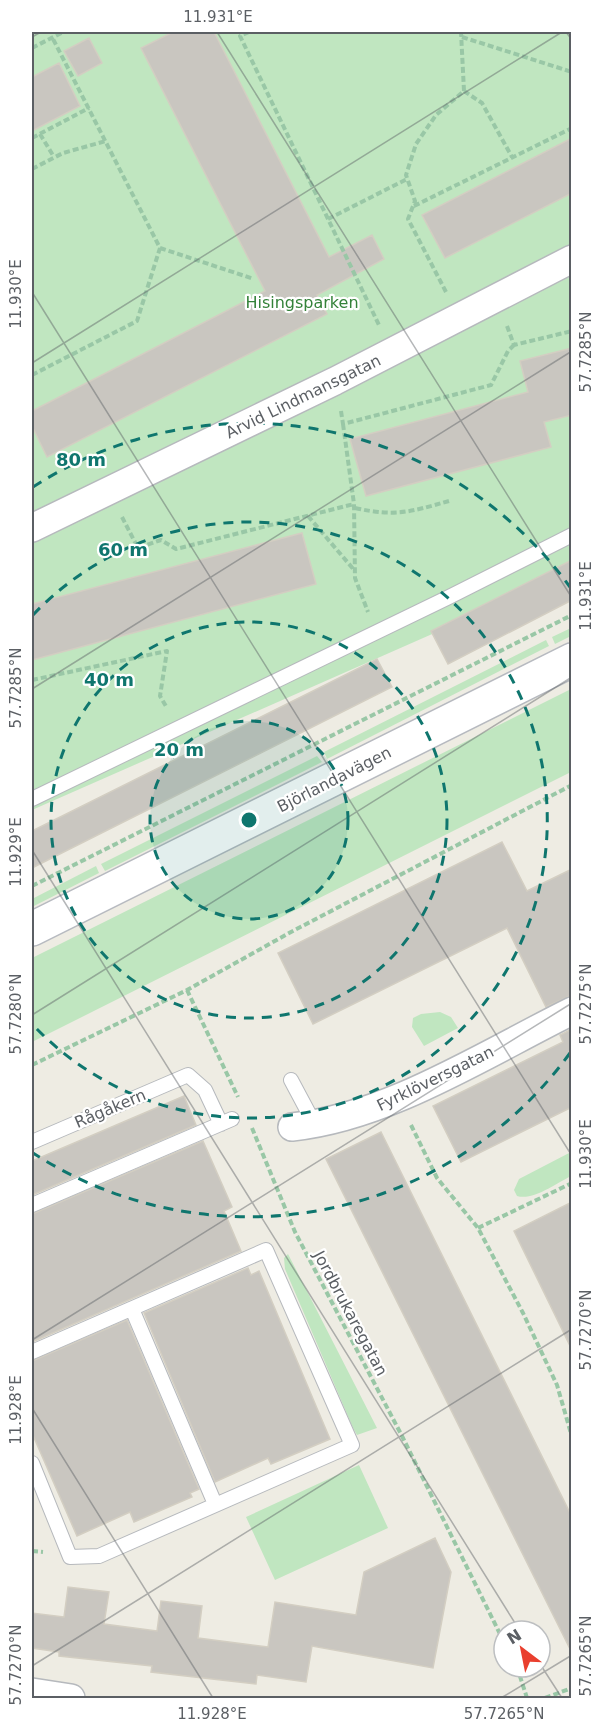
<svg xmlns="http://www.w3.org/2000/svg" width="603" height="1730" font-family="'DejaVu Sans',sans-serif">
	<rect width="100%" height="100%" fill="#eeece3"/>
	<path fill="#c0e6c0" d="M32,32h540l-1,541 -539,237z
		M571,628v8l-16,8 -3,-7z
		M546,640l3,6 -222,113 -3,-7z
		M571,689v83l-539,270v-84z
		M317,756l5,6 -217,109 -4,-7z
		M96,866l3,7 -67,34v-8z
		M440,1012l11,5 7,11 -34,18 -12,-19 1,-9 8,-4z
		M571,1152v24c-14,7 -38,25 -54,20l-3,-6 5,-11z
		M288,1254l89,174 -20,7 -4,-7 -68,-159 -1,-11z
		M359,1465l29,63 -113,52 -29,-63z"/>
	<path fill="#c9c6c0" stroke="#d3cec2" stroke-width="1.5" d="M173,32h41l115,225 43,-22 12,24 -67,36 10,19 -280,143 -15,-31v-15l233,-120 -124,-243z
		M89,38l13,25 -24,13 -14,-25z
		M59,63l21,43 -48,25v-54z
		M572,138v55l-127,65 -23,-43z
		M572,348v67l-28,7 7,25 -185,49 -16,-57 178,-47 -8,-31z
		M302,533l14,51 -284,76v-56z
		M572,560v40l-124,64 -17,-33z
		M377,659l15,28 -360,181v-37z
		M502,842l25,49 45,-22v126l-26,12 -39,-79 -194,96 -35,-71z
		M572,1029v78l-111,55 -28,-56 130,-64 -3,-7z
		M184,1096l12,29 -164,70v-34z
		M381,1132l191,385v136l-246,-494z
		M203,1141l29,66 -8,4 17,40 -209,91v-128z
		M572,1202v148l-58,-119z
		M248,1268l3,7 8,-4 71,168 -59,25 -3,-6 -53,24 -71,-169z
		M127,1320l72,169 -9,4 2,4 -58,25 -4,-10 -53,24 -45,-103v-72z
		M435,1538l16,34 -18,96 -121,-22 -6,36 -49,-7 -1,9 -105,-12 1,-6 -93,-10v-4l-27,-4v-35l32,4 4,-30 41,5 -5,32 53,7 4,-30 41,5 -4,32 70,9 7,-45 81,13 8,-43z"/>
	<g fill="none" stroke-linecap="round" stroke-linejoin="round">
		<defs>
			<path id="lane" d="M32,799l415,-201 125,-63
				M291,1080l24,45
				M32,1142l156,-67 17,15 16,34
				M32,1205l200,-86
				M132,1309l83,195
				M32,1352l234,-102 86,195 -253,111 -29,1 -38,-94"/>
			<path id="street" d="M32,528l303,-147 237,-122
				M292,1127c96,-10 193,-73 280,-116
				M32,1692l39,6"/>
			<path id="secondary" d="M32,929l540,-269"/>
		</defs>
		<use href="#lane" stroke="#b6b9bd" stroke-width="16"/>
		<use href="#street" stroke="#b6b9bd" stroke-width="30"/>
		<use href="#secondary" stroke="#b7bac0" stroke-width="36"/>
		<path stroke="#99c7a6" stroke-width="4" stroke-dasharray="6 3" stroke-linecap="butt" d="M249,32l-9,4 139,289
			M462,37l110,35
			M32,48l31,-16
			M464,91l18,12 30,54
			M40,134l14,23
			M32,138l57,-30
			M32,169l31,-16 43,-12
			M414,206l158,-78
			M328,219l79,-40
			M160,248l94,31
			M446,292l-38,-73 7,-18 -9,-26 10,-31 20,-29 28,-24 -3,-59
			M507,326l7,19 58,-14
			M32,375l105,-54 23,-73 -108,-211
			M341,411l2,13 148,-39 17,-34 6,-6
			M343,424l11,80 1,74 13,34
			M355,508c40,9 55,4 94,-7
			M308,516l47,55
			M122,517l16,31 23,-8 15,9 178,-45
			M32,680l135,-29 -7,45 7,12
			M32,886l540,-271
			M187,990l51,107
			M32,1065l155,-75 104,-58 281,-147
			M411,1125l26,53 41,50 45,85 34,72 15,52
			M252,1128l43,104 107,204 102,206
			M478,1228l94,-45
			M32,1551l11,1
			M517,1667l10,31
			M545,1698l27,-10"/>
		<use href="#lane" stroke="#fff" stroke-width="14"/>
		<use href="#street" stroke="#fff" stroke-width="27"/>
		<use href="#secondary" stroke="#fff" stroke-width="33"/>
	</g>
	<path fill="none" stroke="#5b5f64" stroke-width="1.5" stroke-opacity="0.45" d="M217,32l355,566M566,32l6,8M32,37l9,-5M32,292l540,864M32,363l530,-331M32,689l540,-338M32,850l488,781M32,1015l540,-338M32,1340l540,-337M32,1408l181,290M540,1664l22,34M32,1666l540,-337M501,1698l71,-43"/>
	<circle cx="249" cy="820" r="99" fill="#0f766e" fill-opacity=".12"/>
	<g fill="none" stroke="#0f766e" stroke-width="3" stroke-dasharray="10 8">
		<circle cx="249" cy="820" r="99"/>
		<circle cx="249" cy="820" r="198"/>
		<path d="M33 615A298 298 0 1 1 33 1025"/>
		<path d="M570 1053A397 397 0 0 1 33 1153M33 487A397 397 0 0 1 570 587"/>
	</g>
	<g text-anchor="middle" stroke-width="4.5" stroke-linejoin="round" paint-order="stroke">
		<g font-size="16" fill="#348239" stroke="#fff">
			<text x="302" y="308">Hisingsparken</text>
		</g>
		<g font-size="16" fill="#5b5f64" stroke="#fff">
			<text transform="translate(303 396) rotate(-26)" y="6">Arvid Lindmansgatan</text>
			<text transform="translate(334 779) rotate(-27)" y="6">Björlandavägen</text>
			<text transform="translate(435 1078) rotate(-26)" y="6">Fyrklöversgatan</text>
			<text transform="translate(110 1108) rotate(-23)" y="6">Rågåkern</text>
			<text transform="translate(351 1313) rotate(62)" y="6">Jordbrukaregatan</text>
		</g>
	</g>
	<circle cx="249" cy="820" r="9" fill="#0f766e" stroke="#fff" stroke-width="3"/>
	<g font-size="18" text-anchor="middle" font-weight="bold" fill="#0f766e" stroke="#fff" stroke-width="4.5" stroke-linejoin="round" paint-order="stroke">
		<text x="81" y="466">80 m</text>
		<text x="123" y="556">60 m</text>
		<text x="109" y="686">40 m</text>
		<text x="179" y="756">20 m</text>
	</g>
	<rect width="603" height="1730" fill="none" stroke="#ffffff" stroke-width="66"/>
	<g transform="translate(522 1649) rotate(328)"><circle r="28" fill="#ffffff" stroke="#bdbfc1" stroke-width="1.5"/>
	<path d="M0-4.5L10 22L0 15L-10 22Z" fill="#e93f2e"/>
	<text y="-9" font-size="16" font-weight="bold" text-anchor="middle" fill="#5b5f64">N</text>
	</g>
	<rect x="33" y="33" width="537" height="1664" fill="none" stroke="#5b5f64" stroke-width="2"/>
	<g font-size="15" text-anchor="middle" fill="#5b5f64">
		<text x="218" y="22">11.931°E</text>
		<text transform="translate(16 294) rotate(-90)" y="5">11.930°E</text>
		<text transform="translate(586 352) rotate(-90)" y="5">57.7285°N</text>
		<text transform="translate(586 596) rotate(-90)" y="5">11.931°E</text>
		<text transform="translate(16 688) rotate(-90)" y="5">57.7285°N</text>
		<text transform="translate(16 852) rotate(-90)" y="5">11.929°E</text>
		<text transform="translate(586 1004) rotate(-90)" y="5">57.7275°N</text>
		<text transform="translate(16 1014) rotate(-90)" y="5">57.7280°N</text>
		<text transform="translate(586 1154) rotate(-90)" y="5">11.930°E</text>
		<text transform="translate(586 1330) rotate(-90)" y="5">57.7270°N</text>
		<text transform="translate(16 1410) rotate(-90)" y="5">11.928°E</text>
		<text transform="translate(586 1656) rotate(-90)" y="5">57.7265°N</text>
		<text transform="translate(16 1665) rotate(-90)" y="5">57.7270°N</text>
		<text x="212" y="1719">11.928°E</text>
		<text x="504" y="1719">57.7265°N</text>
	</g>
</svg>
